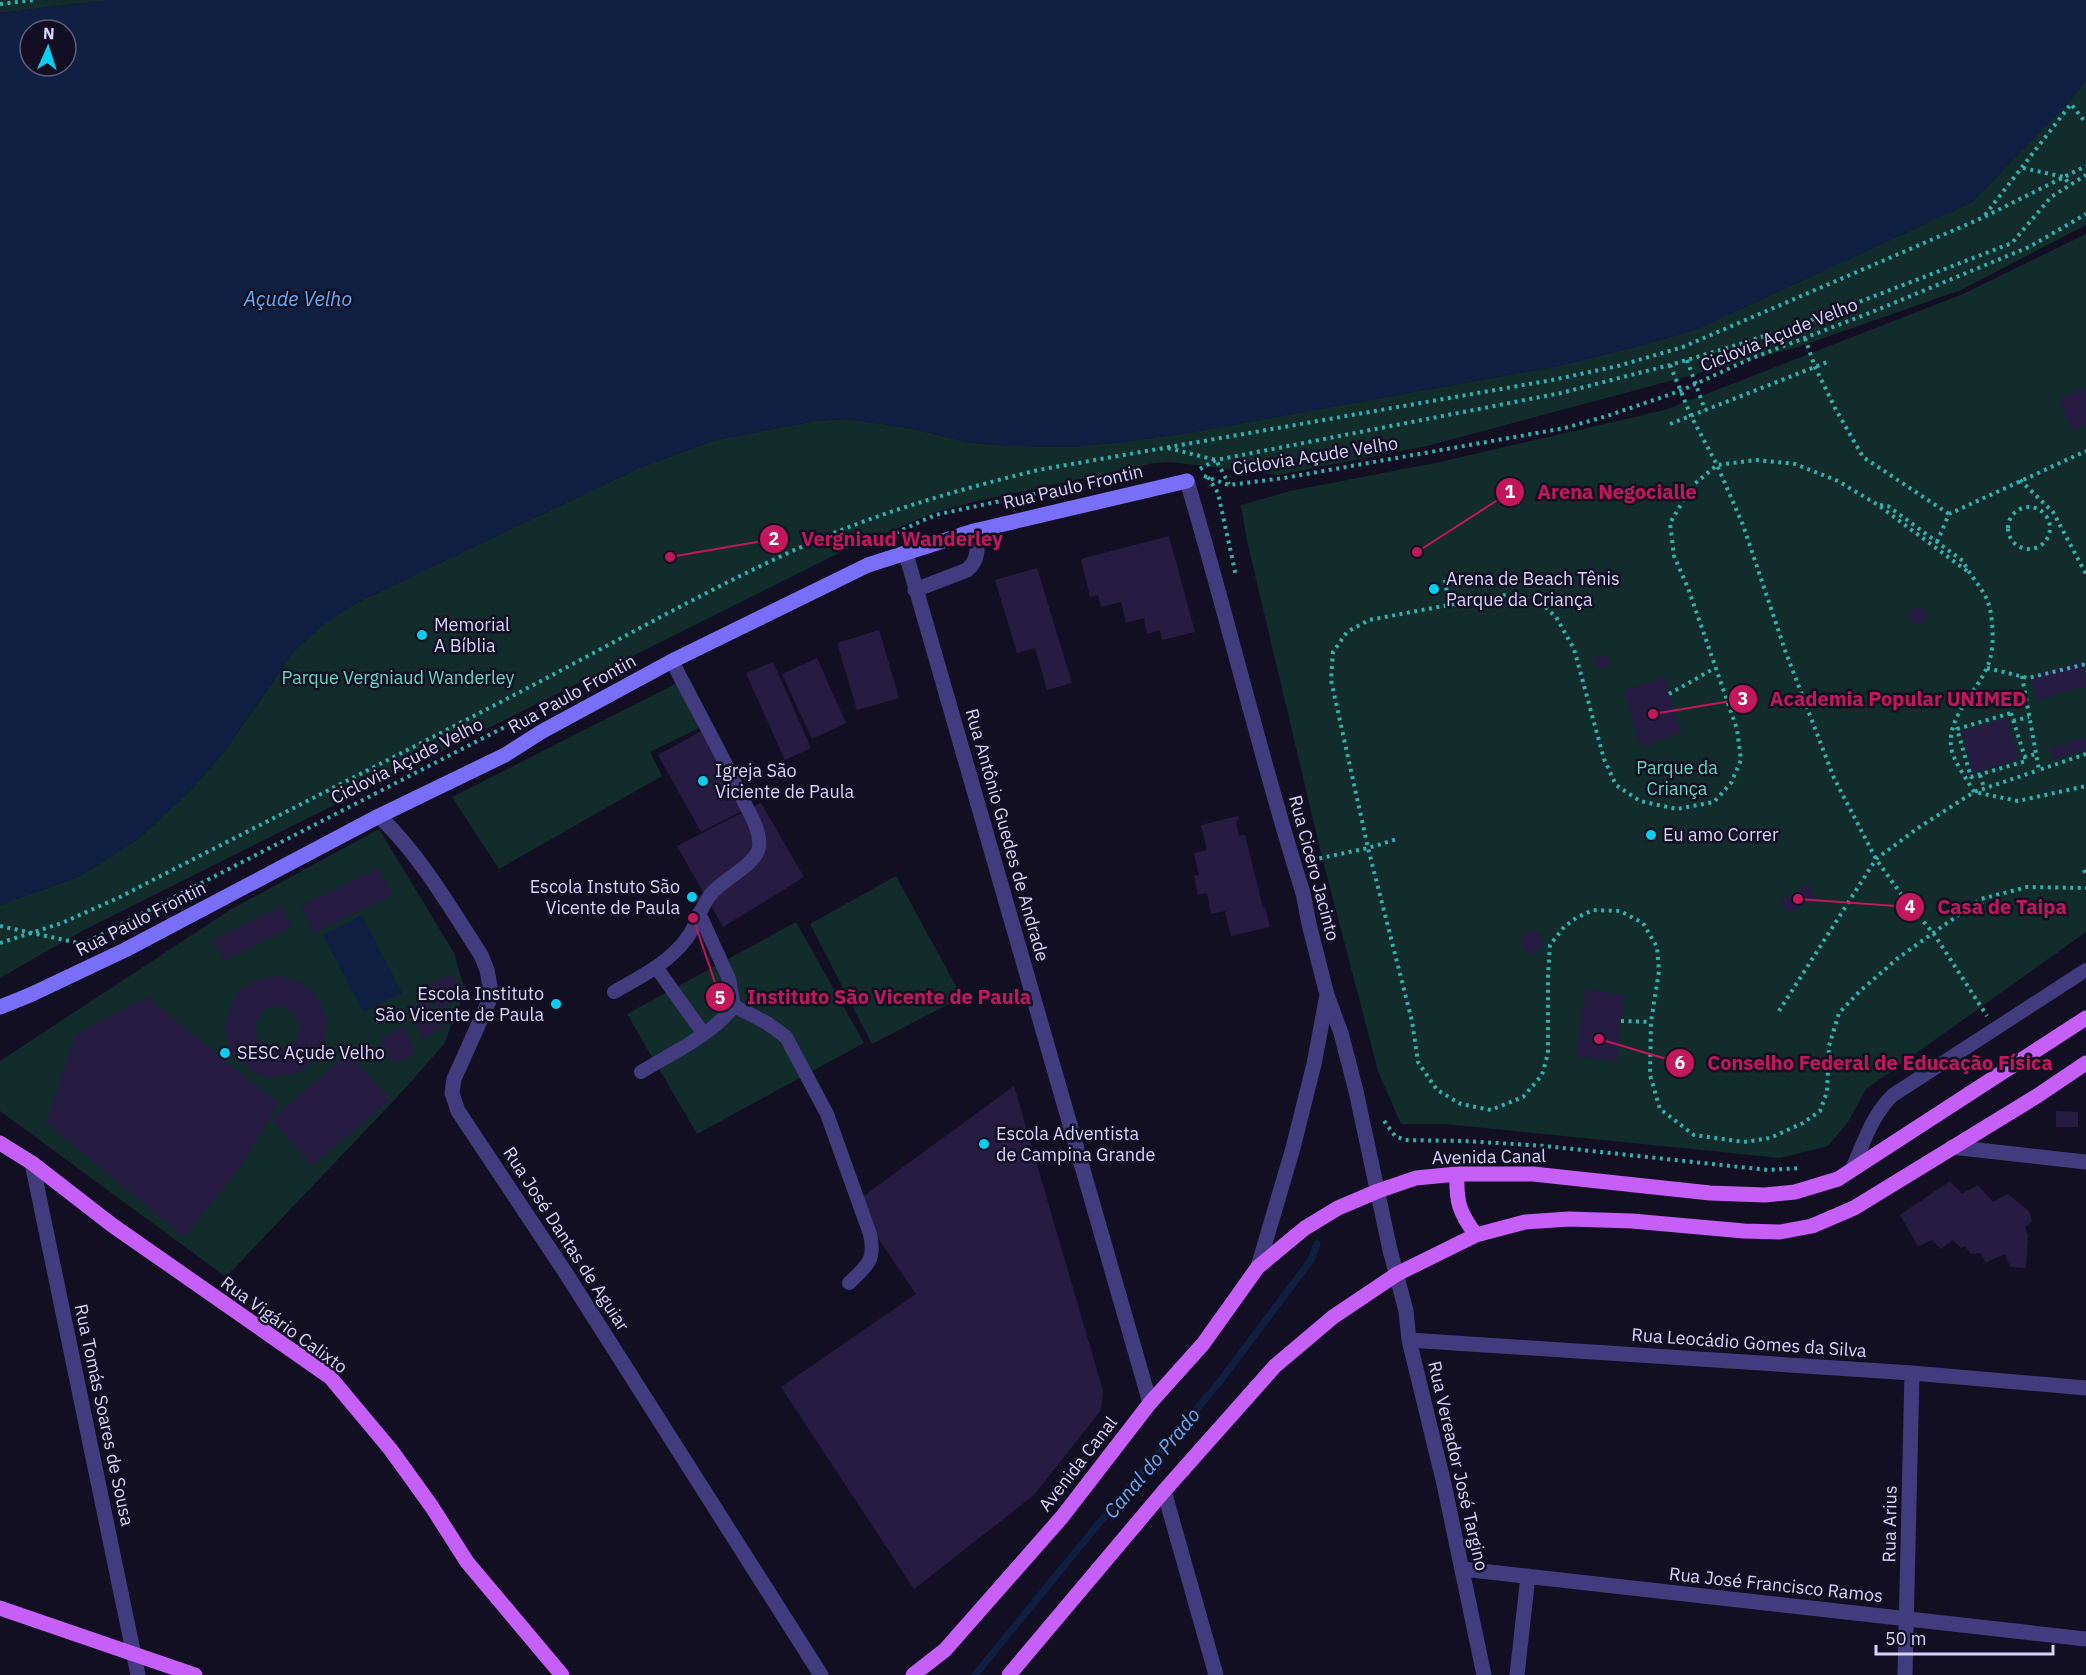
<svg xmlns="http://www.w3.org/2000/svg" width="2086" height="1675" font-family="'IBM Plex Sans',sans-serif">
	<rect width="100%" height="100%" fill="#130f22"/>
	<path fill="#122c2c" d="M0,0h109l-109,13z
		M2086,78v147l-125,65 -160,56 -374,100 -149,29 -108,-13 -16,1 -181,39 -40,11 -94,40 -759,379 -80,46v-73l78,-28 60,-38 52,-48 34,-39 70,-101 29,-27 33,-21 283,-135 76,-28 100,-19 32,-2 62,9 63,15 43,3 57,1 51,-5 64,-9 371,-67 89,-22 50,-15 275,-127 97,-100z
		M2086,234v698l-220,157 -18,33 -20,24 -48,12 -334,-34h-45l-23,-53 -56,-214 -75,-316 -6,-36 49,-14 150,-29 225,-52 298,-116z
		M689,677l22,45 -61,30 12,24 -163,93 -47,-72z
		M379,829l75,124 11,38 -21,53 -44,50 -174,183 -226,-166v-50l230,-151z
		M896,876l66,121 -90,47 -62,-120z
		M796,922l68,121 -167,91 -70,-120z"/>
	<path fill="#0e1f42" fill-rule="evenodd" d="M109,0h1977v78l-4,7 -13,17 -97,100 -275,127 -50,15 -89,22 -371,67 -64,9 -51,5 -57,-1 -43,-3 -63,-15 -62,-9 -32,2 -100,19 -76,28 -283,135 -33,22 -29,26 -70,101 -34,39 -52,48 -60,38 -78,28v-892zM30,30h36v36h-36z
		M362,915l40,78 -39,19 -40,-77z"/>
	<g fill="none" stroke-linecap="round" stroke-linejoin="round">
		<path stroke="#0e1f42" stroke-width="7" d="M975,1675l138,-169 105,-122 93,-124 6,-16"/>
	</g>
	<path fill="#261c42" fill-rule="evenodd" d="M2086,388v37l-14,6 -13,-32z
		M1169,536l26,96 -33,8 -2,-10 -13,4 -3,-16 -18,5 -5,-21 -20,5 -3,-12 -8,2 -9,-38z
		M1037,568l35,115 -25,7 -12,-42 -18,5 -22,-73z
		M1910 616a9 9 0 1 1 18 0a9 9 0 1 1-18 0Z
		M879,630l20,68 -42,12 -20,-67z
		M1595 662a7 7 0 1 1 14 0a7 7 0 1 1-14 0Z
		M817,658l29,65 -34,16 -30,-65z
		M773,662l38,86 -26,12 -39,-87z
		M2081,662l5,24 -49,14 -7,-24z
		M1665,678l16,56 -41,12 -16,-56z
		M2007,718l12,42 -46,13 -12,-41z
		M705,729l43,79 -47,24 -43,-77z
		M2086,737v13l-33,9 -3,-12z
		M761,803l43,74 -81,50 -46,-81z
		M1238,816l1,4 -3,1 3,15 6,-1 18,73 2,-1 5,20 -39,9 -6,-25 -14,3 -4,-21 -9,2 -4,-19 5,-1 -5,-22 13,-3 -6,-25z
		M379,868l13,27 -78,38 -13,-27z
		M1808,884l8,14 -27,15 -8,-13z
		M281,906l11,21 -68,34 -11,-21z
		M1521 942a11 11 0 1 1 22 0a11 11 0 1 1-22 0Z
		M451,974l12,22 -26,14 -12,-22z
		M281,976l13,4 13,6 9,10 7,12 4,13 -1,14 -4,14 -8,11 -10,9 -11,5 -25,3 -12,-4 -19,-14 -7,-11 -4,-12 -1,-13 9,-25 9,-10 11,-7 13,-4zM280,1006l9,3 6,6 4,8v9l-4,9 -6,6 -9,3 -8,-1 -8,-3 -6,-7 -3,-8v-8l9,-13 7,-3z
		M1585,989l40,6 -9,67 -40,-6z
		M147,997l132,107 -43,69 -52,64 -138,-115 29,-87z
		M426,1000l16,28 -19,11 -16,-29z
		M403,1026l14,26 -23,13 -14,-26z
		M349,1053l41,47 -78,66 -40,-47z
		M1014,1086l89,305 -2,19 -67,85 -120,94 -133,-202 135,-93 -62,-91z
		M2056,1111l22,1v15h-22z
		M1950,1181l12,13 16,-9 15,17 15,-8 21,17 3,10 -7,6 3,9 -2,32 -16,-1 -5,-13 -19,8 -6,-9 -9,1 -6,-8 -4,2 -8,-8 -12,9 -9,-9 -14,6 -18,-31z"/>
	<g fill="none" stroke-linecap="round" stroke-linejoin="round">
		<path stroke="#34afae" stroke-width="4" stroke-dasharray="3 4.5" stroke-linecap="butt" d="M0,4l35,-4
			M2023,168l41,9 6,8
			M1985,215l86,-111 15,19
			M1800,324l15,43 20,41 28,49 86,57
			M1687,360l18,50
			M1670,365l21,51 26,49 26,60 43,128 48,125 42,81 30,42 28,33 53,82
			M1670,424l160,-63
			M1168,448l48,12 13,24
			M1200,469l16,-9 345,-67 109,-28 70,-21 75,-25 197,-76 39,-46 35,-22
			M1204,476l25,9 55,-7 281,-50 42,-12 73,-25 70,-32 122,-47 157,-65 57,-33
			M1208,477l10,16 18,83
			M2020,480l33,32 33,62
			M1880,505l8,1 75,55c7,16 23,29 27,48 3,14 4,36 0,50 -8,30 -43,54 -39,88 1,12 17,34 23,45l44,9 68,-15
			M2008 528a21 21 0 1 1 42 0a21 21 0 1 1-42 0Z
			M889,536l46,-21 131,-28
			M1937,542l12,-28 137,-63
			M1967,571l-89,-66 -40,-24 -43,-17 -39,-4 -39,5 -25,21 -22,37 4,33 14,32 49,141 4,31 -10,23 -17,19 -37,7 -37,-8 -24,-16 -12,-26 -30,-110 -18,-32 -13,-12 -17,-7 -24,-3 -133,25 -22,12 -14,20 -2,28 37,168 44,173 6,41 19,28 24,14 30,6 32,-13 19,-22 6,-22v-78l2,-30 14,-18 12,-9 17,-8 27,1 23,12 14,24 2,24 -8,51 -1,53 10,34 34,26 50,7 26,-4 33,-15 17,-12 7,-19 2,-46 10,-33 20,-21 39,-34 83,-59 46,-12 59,1
			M1445,580l4,25
			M1987,668l41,10 58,-14
			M2022,676l17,94 47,-16
			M1669,694l46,-26
			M2011,713l15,48 -55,16 -14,-48z
			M2013,721l16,-4
			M2024,757l12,-3
			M1980,775l4,13
			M1312,860l56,-12 29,-9
			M2084,870l2,5
			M0,926l83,18 445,-229
			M0,943l62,-20 58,-26c133,-69 267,-136 400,-205 96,-50 191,-105 290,-149 73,-32 151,-54 228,-73l514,-90 66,-14 65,-19 299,-129 104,-52
			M1779,1011l97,-152 42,-31 56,-36 65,-22
			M1621,1021l30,1
			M1384,1121l11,15 10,4 60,1 80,5 223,24 33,-2"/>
		<path stroke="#423c7f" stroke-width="14" d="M656,967l47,66
			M614,992c26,-15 55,-29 73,-54 10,-13 13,-31 24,-44 11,-14 46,-30 48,-47 2,-15 -8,-31 -14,-43 -22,-49 -49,-95 -73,-143
			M734,1006l33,17 19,14 41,77 43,120c6,26 -3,32 -21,49
			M641,1072c31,-19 71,-37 93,-66l-5,-27 -30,-66
			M1852,1169c12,-27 20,-54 41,-74l193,-125"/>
		<path stroke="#423c7f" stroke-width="15" d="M1187,481c41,137 73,276 116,412l6,31 18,71 -13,69 -21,84 -35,119
			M906,554l244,849
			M915,590l52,-20c12,-10 12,-25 7,-39
			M379,816c41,39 71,91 102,139l6,15 3,16 -1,15 -35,78 -2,14 6,18 109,164 254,400
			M1327,995l14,38 15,58 34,159 16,61 3,29 35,144 40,191
			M1952,1147l134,15
			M32,1163l106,512
			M1409,1340l503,33 174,15
			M1164,1491l52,184
			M1463,1569l623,70
			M1517,1675l11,-99
			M1905,1675l7,-302"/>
		<path stroke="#786ef8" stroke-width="15" d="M0,1007l30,-12 95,-45 254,-134 126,-61 36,-23 131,-71 196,-96 106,-34 213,-50"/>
		<path stroke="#c65ef8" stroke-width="15" d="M0,1143l32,20 80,62 218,152 61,73 41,57 35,55 95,113
			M1457,1174c-1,28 2,38 19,61
			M0,1608l195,67
			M913,1675l32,-25 117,-133 88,-114 53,-59 55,-77 47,-39 33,-20 40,-17 38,-13 41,-4h76l177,19 55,2 30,-3 43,-13 248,-161
			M1009,1675l155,-184 111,-125 58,-49 64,-43 79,-39 49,-13 44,-3 63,2 112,10 36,1 32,-6 42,-18 183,-112 49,-33"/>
	</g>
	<g fill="#0bcdf0" stroke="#130f22" stroke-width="2">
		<circle cx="1434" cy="589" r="6"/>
		<circle cx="422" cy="635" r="6"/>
		<circle cx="703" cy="781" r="6"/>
		<circle cx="1651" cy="835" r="6"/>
		<circle cx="692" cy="897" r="6"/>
		<circle cx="556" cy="1004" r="6"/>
		<circle cx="225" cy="1053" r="6"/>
		<circle cx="984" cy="1144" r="6"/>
	</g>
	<g text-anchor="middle" stroke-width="5" stroke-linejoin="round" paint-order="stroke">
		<g font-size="18" fill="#d9d2fd" stroke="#130f22">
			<text transform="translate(1779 335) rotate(-22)" y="6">Ciclovia Açude Velho</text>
			<text transform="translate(1315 456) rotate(-9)" y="6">Ciclovia Açude Velho</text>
			<text transform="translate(1073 487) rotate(-13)" y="6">Rua Paulo Frontin</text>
			<text transform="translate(572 694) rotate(-29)" y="6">Rua Paulo Frontin</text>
			<text transform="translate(407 761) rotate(-27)" y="6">Ciclovia Açude Velho</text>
			<text transform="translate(1007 835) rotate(74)" y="6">Rua Antônio Guedes de Andrade</text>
			<text transform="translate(1314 868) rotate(75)" y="6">Rua Cicero Jacinto</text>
			<text transform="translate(141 919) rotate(-27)" y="6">Rua Paulo Frontin</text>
			<text transform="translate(1489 1157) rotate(-1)" y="6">Avenida Canal</text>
			<text transform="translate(566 1239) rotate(57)" y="6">Rua José Dantas de Aguiar</text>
			<text transform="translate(284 1325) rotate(36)" y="6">Rua Vigário Calixto</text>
			<text transform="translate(1749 1343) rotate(4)" y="6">Rua Leocádio Gomes da Silva</text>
			<text transform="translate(104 1415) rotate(78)" y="6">Rua Tomás Soares de Sousa</text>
			<text transform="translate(1078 1464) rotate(-52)" y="6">Avenida Canal</text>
			<text transform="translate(1458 1466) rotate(77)" y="6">Rua Vereador José Targino</text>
			<text transform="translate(1890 1524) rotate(-89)" y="6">Rua Arius</text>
			<text transform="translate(1776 1585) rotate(6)" y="6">Rua José Francisco Ramos</text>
		</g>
		<g font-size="18" fill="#d9d2fd" stroke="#130f22" text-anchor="start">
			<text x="1446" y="585">Arena de Beach Tênis<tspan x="1446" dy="21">Parque da Criança</tspan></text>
			<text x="434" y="631">Memorial<tspan x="434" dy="21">A Bíblia</tspan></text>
			<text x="715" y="777">Igreja São<tspan x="715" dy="21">Viciente de Paula</tspan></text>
			<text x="1663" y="841">Eu amo Correr</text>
			<text x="680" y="893" text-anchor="end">Escola Instuto São<tspan x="680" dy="21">Vicente de Paula</tspan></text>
			<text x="544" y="1000" text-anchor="end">Escola Instituto<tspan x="544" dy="21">São Vicente de Paula</tspan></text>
			<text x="237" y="1059">SESC Açude Velho</text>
			<text x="996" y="1140">Escola Adventista<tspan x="996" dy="21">de Campina Grande</tspan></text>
		</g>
		<g font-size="18" fill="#61dac2" stroke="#130f22">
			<text x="398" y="684">Parque Vergniaud Wanderley</text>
			<text x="1677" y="774">Parque da<tspan x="1677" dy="21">Criança</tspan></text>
		</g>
		<g font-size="20" font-style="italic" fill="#65acf8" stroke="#130f22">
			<text x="298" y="306">Açude Velho</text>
			<text transform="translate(1152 1463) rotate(-50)" y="7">Canal do Prado</text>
		</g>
	</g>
	<path fill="none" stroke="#c2185b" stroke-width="2" d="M1417 552L1510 492M670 557L774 539M1653 714L1743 699M1798 899L1910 907M693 918L720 997M1599 1039L1680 1063"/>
	<g fill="#c2185b" stroke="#130f22" stroke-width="2">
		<circle cx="1417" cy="552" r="6"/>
		<circle cx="670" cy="557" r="6"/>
		<circle cx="1653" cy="714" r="6"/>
		<circle cx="1798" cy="899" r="6"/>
		<circle cx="693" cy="918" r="6"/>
		<circle cx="1599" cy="1039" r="6"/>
		<circle cx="1510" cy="492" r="15"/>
		<circle cx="774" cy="539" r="15"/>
		<circle cx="1743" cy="699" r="15"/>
		<circle cx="1910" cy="907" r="15"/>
		<circle cx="720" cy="997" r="15"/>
		<circle cx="1680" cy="1063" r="15"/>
	</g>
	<g font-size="18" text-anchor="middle" font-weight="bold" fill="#fff">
		<text x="1510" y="498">1</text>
		<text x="774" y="545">2</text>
		<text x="1743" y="705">3</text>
		<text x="1910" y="913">4</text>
		<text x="720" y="1004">5</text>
		<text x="1680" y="1069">6</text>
	</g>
	<g font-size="20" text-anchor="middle" font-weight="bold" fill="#c2185b" stroke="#130f22" stroke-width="5" stroke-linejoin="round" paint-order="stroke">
		<text x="1617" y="499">Arena Negocialle</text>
		<text x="902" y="546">Vergniaud Wanderley</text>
		<text x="1898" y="706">Academia Popular UNIMED</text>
		<text x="2002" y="914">Casa de Taipa</text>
		<text x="889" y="1004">Instituto São Vicente de Paula</text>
		<text x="1880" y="1070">Conselho Federal de Educação Física</text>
	</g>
	<g transform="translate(48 48) rotate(3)"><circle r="28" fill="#130f22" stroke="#625d7a" stroke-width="1.5"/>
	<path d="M0-4.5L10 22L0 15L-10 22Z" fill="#0bcdf0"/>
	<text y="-9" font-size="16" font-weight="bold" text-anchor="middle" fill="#d9d2fd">N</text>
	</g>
	<path d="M1876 1645v9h177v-9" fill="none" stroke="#d9d2fd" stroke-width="3"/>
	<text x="1885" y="1645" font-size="18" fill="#d9d2fd" stroke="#130f22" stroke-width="4.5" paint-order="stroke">50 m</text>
</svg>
